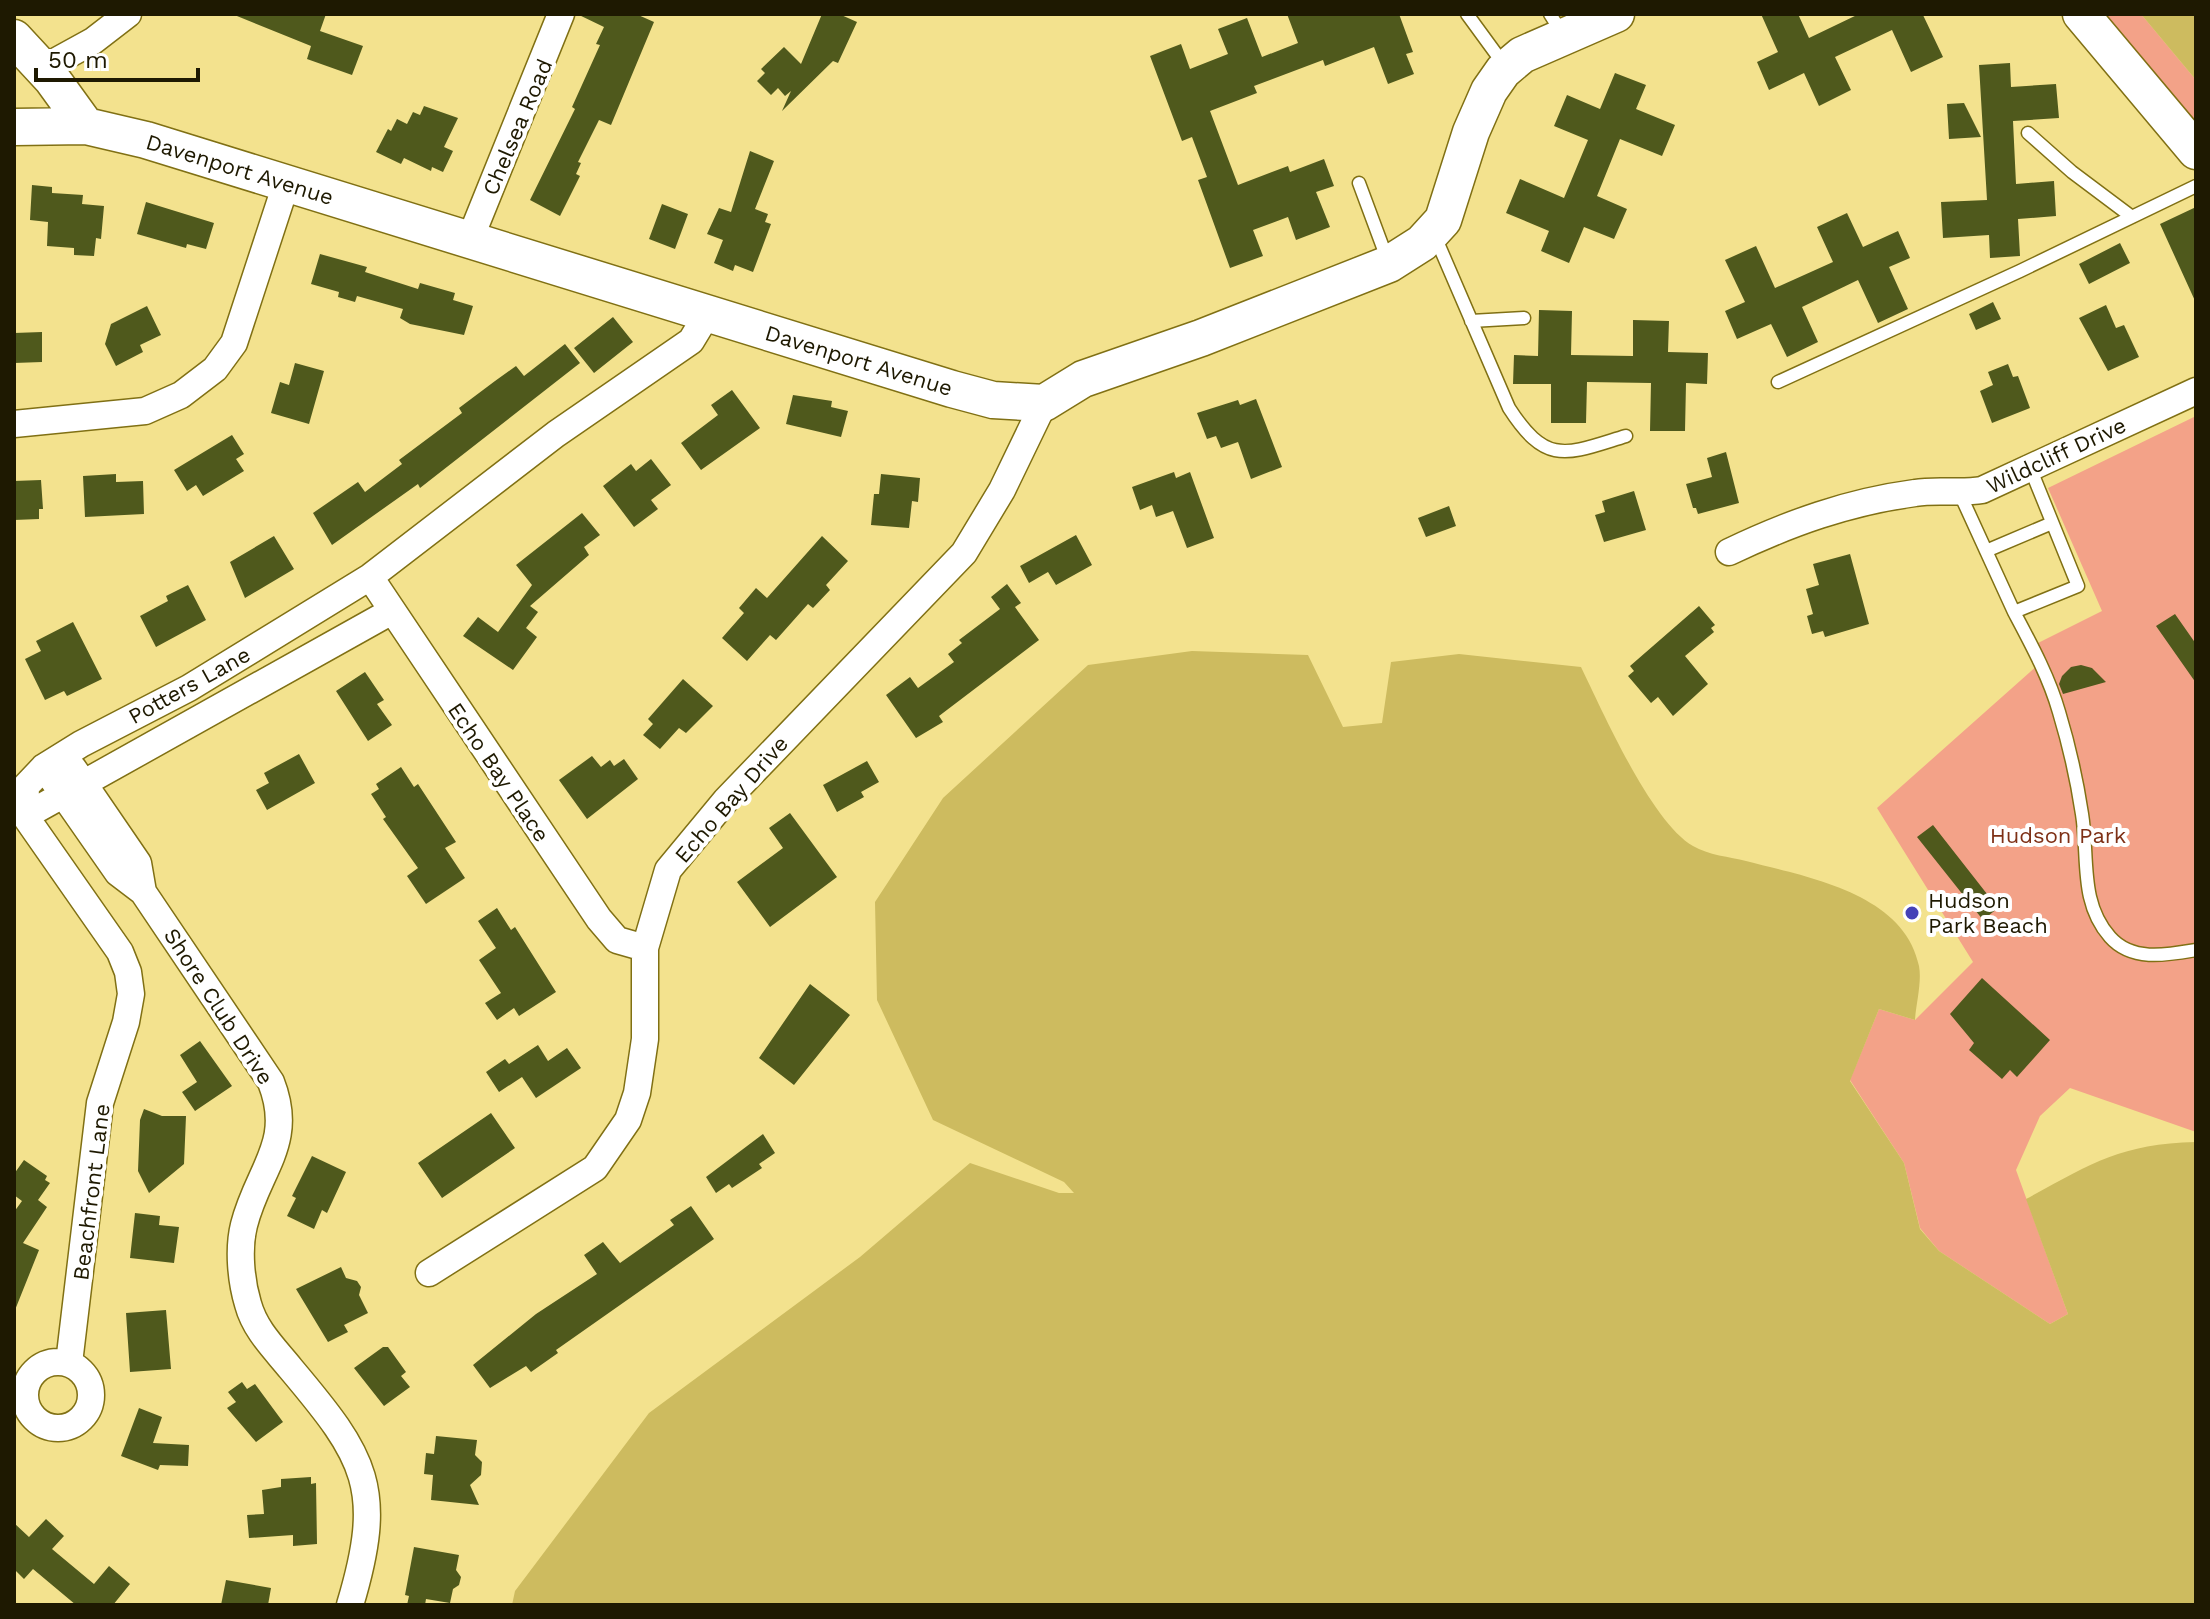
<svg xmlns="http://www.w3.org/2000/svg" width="2210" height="1619" font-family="'Work Sans',sans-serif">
	<rect width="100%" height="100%" fill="#f3e28e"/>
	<path fill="#f3a288" d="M2077,14h64l55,66v78z
		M2196,416v716l-126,-44 -30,28 -24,54 52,144 -18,10 -111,-73 -19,-23 -16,-65 -54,-83 29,-71 36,11 58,-58 -96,-154 161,-143 -8,-18 72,-36 -54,-123z"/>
	<path fill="#cdbb5f" d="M2141,14h55v66z
		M1192,651l116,4 35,72 39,-4 9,-61 68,-8 122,13c22,45 70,155 112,179 15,9 37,11 53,15 61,16 158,32 173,105 3,16 -3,38 -4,54l-36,-11 -29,72 54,82 16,66 19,22 111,73 18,-10 -42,-115c65,-35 93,-55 170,-57v463h-1684l3,-14 134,-178 211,-156 110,-94 89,30h15l-10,-11 -131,-62 -56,-120 -2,-98 68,-104 145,-133z"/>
	<path fill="#4f591c" d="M232,14h94l-6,17 43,15 -11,29 -45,-16 4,-13z
		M577,14h59l18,8 -43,103 -12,-5 -21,42 3,1 -5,11 4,2 -20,40 -30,-16 45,-91 -3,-2 28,-62 -4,-1 8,-17z
		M822,14h17l18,8 -19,41 -5,-2 -51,50 9,-20 -6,5 -7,-8 -7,7 -14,-14 8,-8 -4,-4 23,-22 17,17z
		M1287,14h112l14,38 -7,2 8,20 -26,10 -14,-37 -49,19 -2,-6 -69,26 3,7 -47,18 28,74 50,-19 2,6 34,-13 10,27 -18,6 14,35 -34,13 -8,-23 -35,13 10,26 -33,12 -32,-88 9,-3 -15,-40 -10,4 -32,-85 31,-12 9,25 38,-15 -10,-25 29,-11 15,39 36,-14z
		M1761,14h37l11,24 50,-24h66l-2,1 20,42 -32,15 -19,-42 -57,27 16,33 -32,16 -15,-33 -35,17 -12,-28 21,-10z
		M2010,63l1,24 45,-3 3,34 -46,3 3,63 38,-3 2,35 -38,3 2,37 -30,2 -1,-23 -46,3 -2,-36 46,-2 -8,-135z
		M1615,73l31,12 -10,24 39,16 -13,31 -42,-17 -23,57 30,13 -13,30 -30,-12 -15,36 -28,-12 8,-20 -43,-18 14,-34 44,19 24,-58 -34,-14 13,-31 33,14z
		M1964,103l17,34 -32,2 -2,-35z
		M424,106l34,12 -14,29 9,4 -10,21 -11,-5 -1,4 -27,-13 -3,6 -25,-12 12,-23 3,2 6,-12 10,5 6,-12 7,3z
		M750,151l24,10 -19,48 13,5 -3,8 6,2 -18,48 -18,-7 -2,6 -19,-8 9,-23 -16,-6 12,-26 12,4z
		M32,185l20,2v6l31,2 -1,9 22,2 -3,33 -5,-1 -2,18 -20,-1v-7l-27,-2 1,-24 -18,-2z
		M146,202l68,21 -8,26 -19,-5 -1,4 -49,-14z
		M662,204l26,10 -13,35 -26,-10z
		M2196,207v96l-36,-79z
		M1847,213l16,34 35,-16 12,27 -21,9 19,42 -30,14 -20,-43 -56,27 16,35 -31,15 -16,-33 -34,15 -12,-28 20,-9 -20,-42 31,-14 19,42 58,-26 -16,-35z
		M2120,243l10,20 -41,21 -10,-20z
		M320,254l47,13 -2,5 53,17 2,-6 35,10 -2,7 20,6 -9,29 -54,-11 -10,-6 3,-9 -46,-13 -2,6 -17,-5 1,-5 -28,-8z
		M1993,302l8,17 -25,11 -7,-16z
		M2106,305l10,23 8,-3 15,32 -31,14 -29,-53z
		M147,306l14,29 -21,10 3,7 -27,14 -11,-22 6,-20z
		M1539,310l33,1 -1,44 62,1v-36l36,1 -1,31 40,1 -1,31 -21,-1 -1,48h-35l1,-48 -64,-1 -1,41h-35v-39h-38l1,-29 24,1z
		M613,317l20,25 -39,31 -20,-25z
		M42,332v30l-28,1v-30z
		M565,344l15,19 -160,125 -2,-4 -86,61 -19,-32 45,-31 7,10 37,-28 -3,-4 63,-47 -3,-5 36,-27 21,-15 8,10z
		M295,363l29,8 -15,53 -38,-11 9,-31 9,3z
		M2008,364l5,13 5,-1 12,32 -38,15 -12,-32 13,-6 -5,-13z
		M732,390l28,38 -59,42 -20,-27 37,-28 -7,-10z
		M793,395l39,6 -1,6 17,4 -7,26 -55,-13z
		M1256,399l26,68 -31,12 -13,-37 -17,6 -5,-12 -9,3 -10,-26 41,-13 2,5z
		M232,435l12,19 -8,5 8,12 -41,25 -7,-11 -9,6 -13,-21z
		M1726,452l13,51 -41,11 -2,-6h-3l-7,-24 26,-7 -5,-19z
		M651,459l20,26 -20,15 7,9 -24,18 -31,-41 28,-22 5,7z
		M1174,472l2,6 14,-6 24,66 -27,10 -14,-37 -17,6 -4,-12 -12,5 -8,-23z
		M116,474v8l27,-1 1,33 -59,3 -2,-41z
		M881,474l39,4 -2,24 -6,-1 -3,27 -38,-3 3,-31h5z
		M41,480l2,29h-4v10l-25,1v-39z
		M1634,491l12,39 -42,12 -9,-27 10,-3 -3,-11z
		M1449,506l7,20 -30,11 -8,-19z
		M582,513l18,22 -16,12 5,8 -59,51 8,6 -12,16 11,9 -24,33 -50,-34 15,-19 20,15 34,-47 -16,-20z
		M1076,535l16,30 -36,20 -8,-13 -19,11 -9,-17z
		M274,536l20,33 -49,29 -15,-36z
		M822,536l26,25 -22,24 4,5 -17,18 -5,-4 -32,36 -6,-5 -23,26 -25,-23 22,-25 -5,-5 17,-20 11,10z
		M1850,554l19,70 -44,13 -2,-6 -11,3 -5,-18 6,-2 -7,-25 13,-4 -6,-21z
		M1007,584l14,19 -6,4 24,33 -100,76 4,6 -27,16 -30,-43 24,-18 8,11 36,-26 -6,-8 14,-11 -3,-3 41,-31 -9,-12z
		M188,585l18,35 -50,27 -16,-31 28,-15 -2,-5z
		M1699,606l16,19 -4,3 3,4 -29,24 23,28 -35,32 -15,-19 -7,6 -23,-27 6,-5 -4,-5z
		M2175,614l21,30v39l-40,-57z
		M73,622l29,57 -35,17 -3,-5 -19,9 -20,-41 16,-8 -5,-10z
		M2081,665l11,3 14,14 -43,12 -4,-10 3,-8 9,-9z
		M365,672l19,28 -7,4 15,21 -24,16 -32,-50z
		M683,679l30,27 -27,27 -7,-5 -19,21 -17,-14 10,-11 -5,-5z
		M299,754l16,29 -48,27 -11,-20 13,-7 -5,-10z
		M592,756l9,11 9,-7 4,6 10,-7 14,20 -51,40 -28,-39z
		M867,761l12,21 -18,10 3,5 -27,15 -14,-27z
		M401,767l13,20 4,-3 38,58 -11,6 20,30 -39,26 -19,-28 11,-8 -35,-49 3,-2 -15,-23 8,-5 -3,-5z
		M790,813l47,64 -67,50 -33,-45 46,-34 -14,-20z
		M1933,825l65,83 -15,12 -66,-83z
		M497,908l14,22 4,-3 41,65 -37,24 -5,-8 -17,12 -12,-17 16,-10 -22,-33 17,-12 -18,-27z
		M1982,978l68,62 -33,37 -7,-7 -8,9 -33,-29 5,-7 -24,-29z
		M810,984l40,31 -56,70 -35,-27z
		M200,1041l32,45 -37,25 -13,-19 15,-10 -17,-27z
		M538,1045l10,16 19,-13 14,20 -45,30 -14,-21 -23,15 -13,-20 19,-13 4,5z
		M144,1109l18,7h24l-2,48 -35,29 -11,-22 2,-51z
		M491,1113l24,35 -73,50 -24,-35z
		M763,1134l12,19 -16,11 3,4 -30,20 -3,-4 -13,9 -10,-16z
		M312,1156l34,16 -19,41 -5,-3 -8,19 -27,-13 9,-18 -4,-2z
		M24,1160l23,16 -2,4 5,3 -12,17 9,7 -24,36 16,7 -24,60 -1,-98 8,-11 -8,-6v-21z
		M691,1206l23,33 -158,111 2,3 -27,19 -5,-6 -36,22 -17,-23 63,-51 61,-40 -13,-19 19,-13 17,21 54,-38 -4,-5z
		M135,1213l25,3 -1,9 20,2 -5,36 -44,-5z
		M341,1267l5,11 11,3 4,6 -2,8 9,18 -24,12 4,7 -20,10 -32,-53z
		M166,1310l5,59 -41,3 -4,-59z
		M383,1347h5l18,25 -5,4 9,11 -26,19 -30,-38z
		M242,1382l5,7 8,-5 28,38 -27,20 -29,-34 9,-6 -8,-10z
		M139,1408l23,9 -9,26 36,2 -1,21 -28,-1 -2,5 -37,-14z
		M436,1436l41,4 -2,15 7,7 -1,13 -11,10 9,20 -48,-5 2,-25 -9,-1 2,-21 8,1z
		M311,1477v7l5,-1 1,61 -24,2v-11l-44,3 -2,-23 17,-1 -2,-24 19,-3v-8z
		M46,1519l18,17 -12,13 42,35 15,-18 21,18 -17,21h-37l-43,-36 -9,10 -10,-10v-46l15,14z
		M414,1547l45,8 -3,15 5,7 -2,8 -6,4 -3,14 -24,-4 -1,6h-18l2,-9 -4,-1z
		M226,1580l45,8 -3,17h-47z"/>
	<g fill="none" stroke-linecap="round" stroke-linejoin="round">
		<defs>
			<path id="lane" d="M1467,14l38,52
				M1550,14l12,19
				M2028,133l44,39 60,45
				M1359,183l29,78
				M1434,234l75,174c38,59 58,46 117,28
				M1471,321l53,-3
				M1778,382l242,-111 176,-85
				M1960,494l54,118 64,-26 -47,-116
				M1986,551l66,-28
				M2014,612c17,32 35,65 45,100 10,33 18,69 23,102 7,43 -3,88 28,123 22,25 57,18 86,13"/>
			<path id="street" d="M42,69l51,-28 35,-27
				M470,239l91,-225
				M14,424l131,-13 36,-16 34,-26 19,-26 52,-159
				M1729,552c61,-29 119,-50 186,-59 23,-4 45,1 67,-3l214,-99
				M370,577l229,342 18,21 28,8
				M44,767l74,106 25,19 128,190c24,61 -13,87 -27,143 -6,24 -3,56 4,79 7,26 26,44 43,65 75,89 94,119 59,236
				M73,768l65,95 5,29
				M25,816l367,-205
				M429,1273l166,-105 33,-48 9,-27 8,-54v-91l23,-78 58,-70 238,-247 38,-63 42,-87
				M25 1395a33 33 0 1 1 66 0a33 33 0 1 1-66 0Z
				M69,1363l31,-260 26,-81 5,-28 -3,-22 -8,-20 -95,-136 1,-30 18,-19 37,-23 108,-56 181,-111 186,-143 135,-93 17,-28"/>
			<path id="secondary" d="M2081,14l115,137
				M14,38l38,41 34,47
				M14,127l72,-1 60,14 806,249 41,11 51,3 39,-24 118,-41 188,-74 33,-21 21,-23 28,-88 18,-41 14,-20 19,-16 94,-41"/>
		</defs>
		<use href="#lane" stroke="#807014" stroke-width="15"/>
		<use href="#street" stroke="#807014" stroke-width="29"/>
		<use href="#secondary" stroke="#807014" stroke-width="39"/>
		<use href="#lane" stroke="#fff" stroke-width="12"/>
		<use href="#street" stroke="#fff" stroke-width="26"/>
		<use href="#secondary" stroke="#fff" stroke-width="36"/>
	</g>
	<circle fill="#4541b7" stroke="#fff" stroke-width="3" cx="1912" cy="913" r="8"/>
	<g text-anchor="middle" stroke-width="8" stroke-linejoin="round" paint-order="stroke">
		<g font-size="22" fill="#1e1901" stroke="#fff">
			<text transform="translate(517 127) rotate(-67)" y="8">Chelsea Road</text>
			<text transform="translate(240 169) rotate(17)" y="8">Davenport Avenue</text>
			<text transform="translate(859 360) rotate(17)" y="8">Davenport Avenue</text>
			<text transform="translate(2056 455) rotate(-25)" y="8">Wildcliff Drive</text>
			<text transform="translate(189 685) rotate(-29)" y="8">Potters Lane</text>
			<text transform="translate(499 772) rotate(56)" y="8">Echo Bay Place</text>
			<text transform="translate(731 799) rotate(-49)" y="8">Echo Bay Drive</text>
			<text transform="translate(219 1006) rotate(57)" y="8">Shore Club Drive</text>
			<text transform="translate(91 1192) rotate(-83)" y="8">Beachfront Lane</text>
		</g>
		<g font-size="22" fill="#7e3016" stroke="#fff">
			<text x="2058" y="843">Hudson Park</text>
		</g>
		<g font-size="22" fill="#1e1901" stroke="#fff" text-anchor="start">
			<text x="1928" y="908">Hudson<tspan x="1928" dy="25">Park Beach</tspan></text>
		</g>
	</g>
	<rect width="2210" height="1619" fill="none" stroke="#1e1901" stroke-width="32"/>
	<path d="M36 68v12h162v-12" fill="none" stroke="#1e1901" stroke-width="4"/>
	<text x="48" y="68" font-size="24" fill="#1e1901" stroke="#ffffff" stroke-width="6" paint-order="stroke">50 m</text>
</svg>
